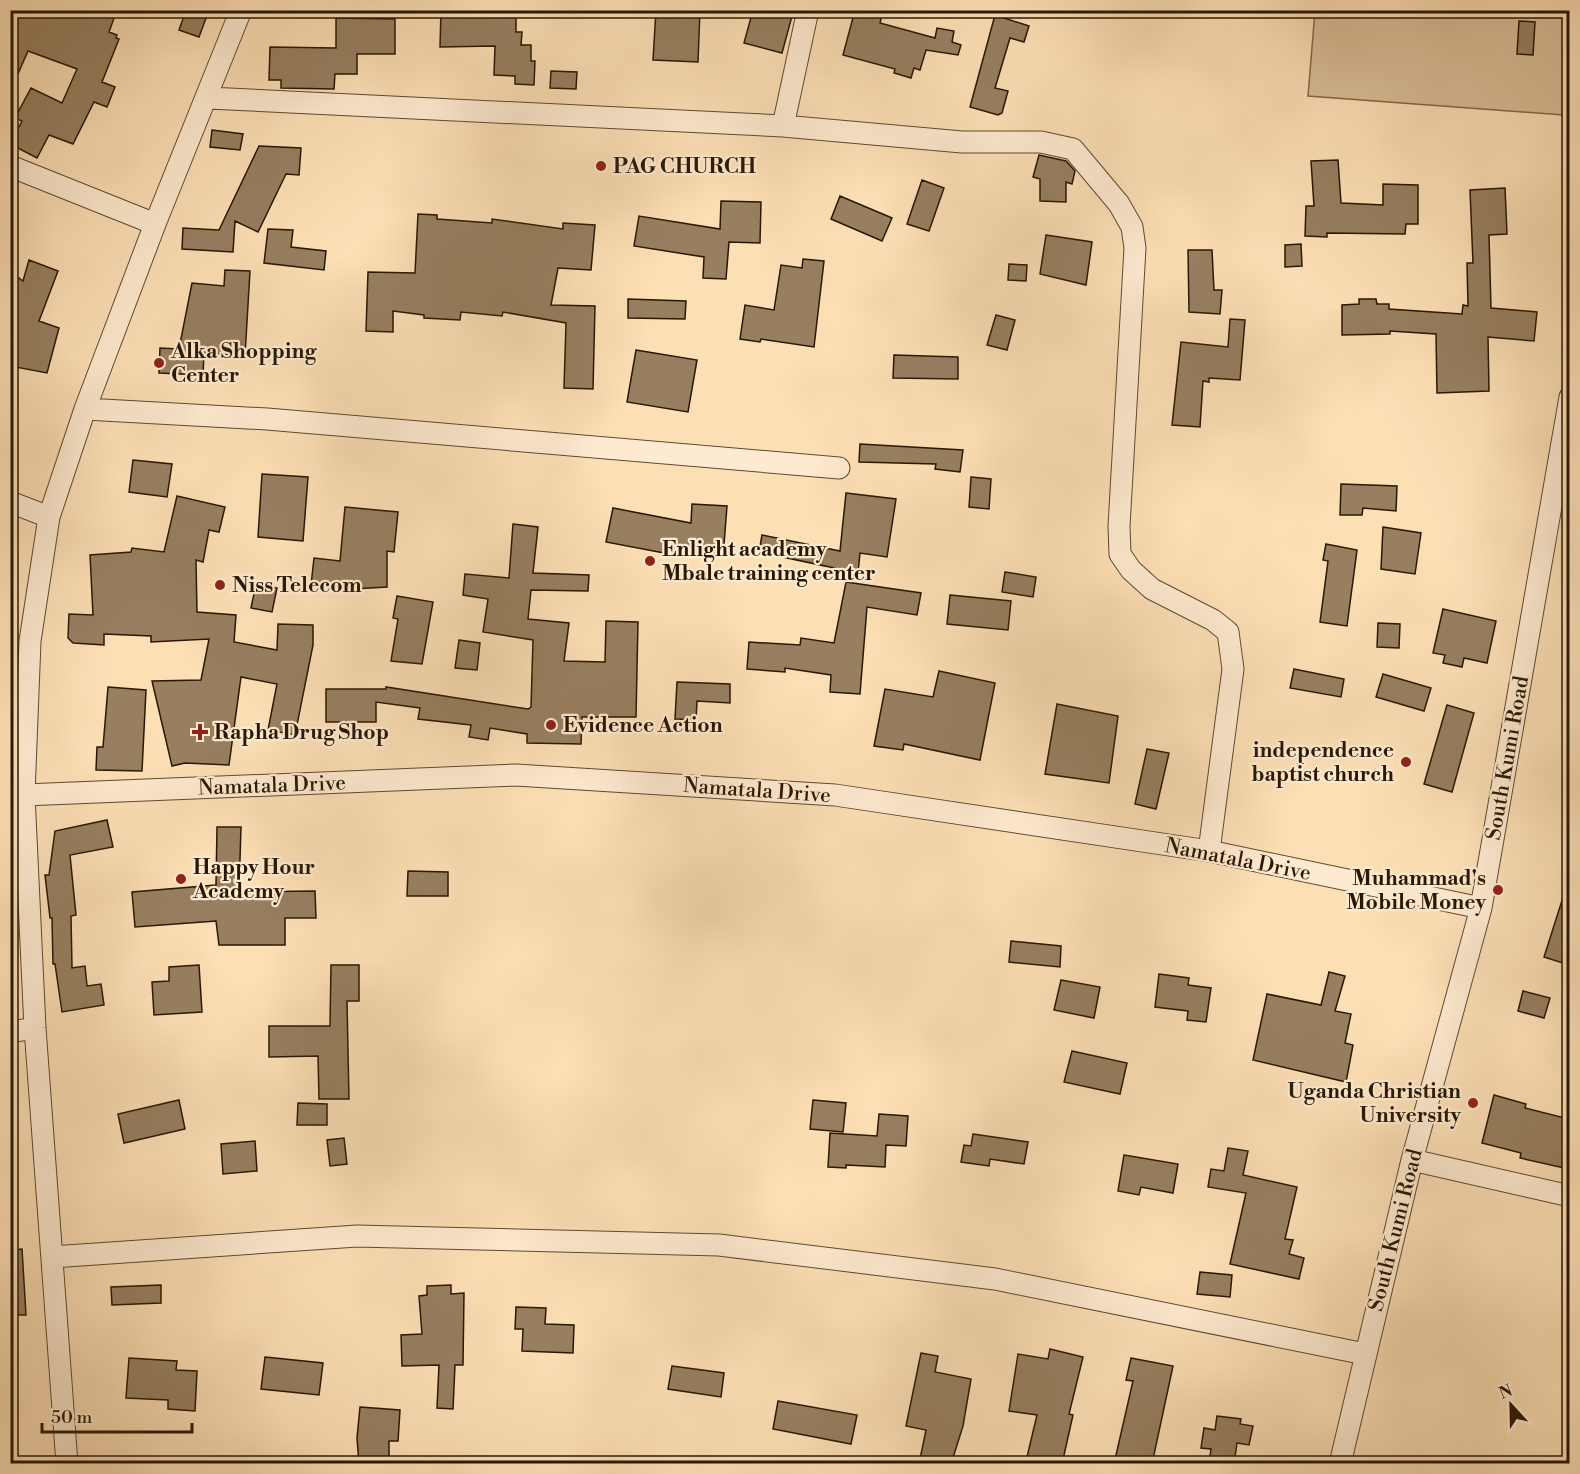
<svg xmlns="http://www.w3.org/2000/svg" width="1580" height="1474" font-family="'Libre Bodoni',serif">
	<rect width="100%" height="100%" fill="#fddfb6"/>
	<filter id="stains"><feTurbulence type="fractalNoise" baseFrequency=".00333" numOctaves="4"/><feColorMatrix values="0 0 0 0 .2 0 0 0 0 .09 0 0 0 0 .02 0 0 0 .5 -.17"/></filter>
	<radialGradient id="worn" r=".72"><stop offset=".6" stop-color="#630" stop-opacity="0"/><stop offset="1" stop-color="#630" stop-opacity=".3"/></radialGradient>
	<path fill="#d9bd97" stroke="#806a4c" stroke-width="1.5" d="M1315,11h248v104l-255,-19z"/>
	<path fill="#977f60" stroke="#281802" stroke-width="1.5" d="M10,10h107l-8,22 8,3 -1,3 3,1 -17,43 13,5 -8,20 -13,-5 -21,42 -24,-9 -12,23 -27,-14 12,-23 -7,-3 16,-30 31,15 15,-34 -49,-18 -18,41z
		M186,10h23l-10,27 -20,-7z
		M441,10h75v22h6l-1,13h10v16h4l-1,24 -19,-1v-8l-21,-1 1,-29 -55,1z
		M656,10h44l-2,52 -45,-2z
		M753,10h38l-2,6h3l-10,37 -38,-10z
		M855,10h28l-3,13 55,15 2,-10 17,3 -2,11 9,3 -3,10 -32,-5 -6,20 -6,-2 -3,10 -17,-5 1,-4 -52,-14z
		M995,15l34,11 -5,16 -14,-4 -15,50 13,3 -6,22 -4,2 -28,-8z
		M336,18l59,1v35h-38v20h-22l-1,15 -53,-1v-8h-12l1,-33 66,1z
		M1519,21l16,1 -2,33 -16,-1z
		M551,71l26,1 -1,17 -26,-1z
		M212,130l31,4 -3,16 -30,-3z
		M259,146l42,2 -2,27 -13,-1 -28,58 -23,-11 -2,31 -51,-3 1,-21 36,2z
		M1039,155l27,6 9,10 -3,13 -6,-2v20l-26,-1v-22l-7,-2z
		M1338,160l3,43 42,2v-21l35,1v39h-12l-1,10 -78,-1v4l-22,-1 1,-30h8l-3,-45z
		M922,180l22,8 -15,43 -22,-7z
		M1505,188l2,46 -18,1 2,73 46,4 -3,29 -46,-4 1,54 -52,2 -1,-59 -46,-3v3l-48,1v-30l17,-1v-5h17l1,5h12v5l73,5 1,-9 5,1 -1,-43h6l-3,-73z
		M840,196l52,22 -10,23 -51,-22z
		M721,201l40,1 -1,41 -31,-1 -3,37 -23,-1 1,-21 -70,-11 5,-30 81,13z
		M418,214l19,1v4l55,4v-4l71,10v-6l32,2 -4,45 -33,-2 -7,37 44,1 -2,83 -29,-1 2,-65 -63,-11 -1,4 -41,-4 -1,8 -36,-2v-3l-31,-4v21l-27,-1 2,-59 47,1z
		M268,229l25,1 -2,17 35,4 -2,19 -60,-7z
		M1046,235l46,7 -6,43 -46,-11z
		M1301,244l1,22 -17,1v-22z
		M1188,250h24l2,40h8l-2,24 -31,-2z
		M803,259l21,2 -10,86 -53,-8 -1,3 -20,-3 5,-34 29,5 7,-45 21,3z
		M29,260l29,11 -19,50 20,7 -12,45 -37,-7v-95l13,10z
		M1009,264l18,1 -1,16 -18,-1z
		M225,270l25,1 -5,85 -41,-3 -1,22 -44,-2 1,-25 19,1 13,-66 32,3z
		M628,299l58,2 -1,18 -57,-1z
		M996,315l19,5 -8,30 -20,-5z
		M1230,319l15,1 -5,60 -31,-2v4l-6,-1 -3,46 -28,-2 9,-83 47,5z
		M636,350l61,10 -9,52 -61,-10z
		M894,355l64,2v22l-65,-1z
		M860,444l103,6 -3,22 -25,-3 1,-5 -77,-2z
		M133,460l39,4 -5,33 -38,-5z
		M262,474l46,3 -5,64 -45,-4z
		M971,477l20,2 -2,30 -20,-2z
		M1341,484l56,2 -1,25 -33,-3 -1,7h-22z
		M846,493l50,6 -9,58 -27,-4 -2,20 -99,-21 3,-17 78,16z
		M177,496l48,11 -6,25 -10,-2 -6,32 -7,-2 1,52 39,3 -2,27 43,8 1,-26 35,1v20l-18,90 -27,-5 9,-46 -36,-7 -12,88 -44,-2 -13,3 -20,-85 49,-1 8,-41 -58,3v-6l-47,-2v11l-31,-2 -5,-5 1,-24 24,1 -3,-60 41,-3 1,-4 32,4z
		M692,504l35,2 -4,51 -59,-4 -58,-11 7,-34 78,15z
		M345,507l53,5 -4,40 -7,-1v36l-35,2 -41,-4 3,-27 26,3z
		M513,524l25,3 -5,46 56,2 -1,16 -57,-1 -3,29 41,4 -5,38 41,1 1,-41 32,1 -2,95h-54l-1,27 -54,-1v-9l-37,-6 -2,12 -19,-3 2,-12 -53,-6 2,-11 -44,-6v20h-50v-33h60v-2l142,22 3,-2 2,-67 -50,-8 5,-33 -25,-4 2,-21 44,4z
		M1383,527l38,6 -6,41 -34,-5z
		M1326,544l31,6 -10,76 -27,-4 8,-61 -5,-1z
		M1005,572l31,5 -3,20 -31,-5z
		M846,582l75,11 -4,22 -50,-8 -7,87 -30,-2 1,-17 -46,-7v4l-38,-3 2,-27 51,3 1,-7 33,5z
		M256,584l21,4 -5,24 -21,-4z
		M950,595l61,6 -3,29 -61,-6z
		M397,596l36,6 -11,62 -31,-3 7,-42 -5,-1z
		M1443,609l53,12 -9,42 -23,-5 -2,9 -19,-4 2,-8 -12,-2z
		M1378,623l22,1 -1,24 -22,-1z
		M459,640l21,3 -3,27 -22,-2z
		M1294,669l50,10 -3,18 -51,-9z
		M939,671l56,12 -15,77 -76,-16 -1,6 -29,-4 11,-57 48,8z
		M1383,674l48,14 -7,23 -48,-14z
		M677,682l53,2v19l-33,-2 -1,19 -21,-1z
		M108,687l38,3 -4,81 -46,-1 1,-23h6z
		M1057,704l61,12 -9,67 -64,-9z
		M1447,705l27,8 -22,79 -28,-8z
		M1147,749l22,4 -13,56 -21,-5z
		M107,820l6,27 -43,8 6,60 -5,1 1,52 13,-2 2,20 14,-2 3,21 -42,7 -7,-48h-2l-1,-46h-2l-5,-43h4l6,-44z
		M217,827h24l-2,65 76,-1 1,27h-31v27h-66l-3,-24 -81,6 -3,-35 84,-7z
		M408,871l40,1v24h-41z
		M1566,888l3,1v76l-25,-8z
		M1011,941l50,5 -1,21 -51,-5z
		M199,965l3,47 -48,3 -2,-33 17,-1v-14z
		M331,965h28v36h-12l2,98h-30l-1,-43 -49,1v-31h61z
		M1329,972l16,4 -10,35 16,3 -6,29 8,2 -7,37 -93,-22 14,-66 54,11z
		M1159,974l30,4 -1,7 23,3 -5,34 -19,-2 1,-9 -33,-4z
		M1061,980l39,7 -6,31 -40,-8z
		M1523,991l27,7 -6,20 -26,-7z
		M1072,1051l55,12 -7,31 -56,-12z
		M1494,1095l32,9 -1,4 44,11v50l-49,-11 1,-5 -39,-10z
		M179,1100l6,29 -61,14 -6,-29z
		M813,1100l33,3 -3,29 -33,-3z
		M298,1103l29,1v21h-30z
		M879,1114l29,2 -2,30 -20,-1 -1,22 -39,-2v3l-18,-1 2,-34 47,3z
		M973,1134l55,8 -4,22 -34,-5 -1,7 -28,-4 3,-17 7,1z
		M344,1138l3,26 -17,2 -3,-26z
		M255,1141l2,30 -34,3 -2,-30z
		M1228,1148l20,3 -5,24 54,12 -12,52 8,1 -4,14 15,4 -5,21 -69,-15 16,-71 -38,-6 3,-18 13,2z
		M1124,1155l54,9 -5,29 -32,-6 -2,8 -21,-4z
		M22,1249l4,66h-16v-65z
		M1200,1272l32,3 -2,22 -33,-3z
		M161,1285v18l-49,2 -1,-18z
		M451,1285v9l13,-1 -1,72h-8l-2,44 -16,-1 2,-43 -37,1 -1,-31 21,-1 -3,-38 8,-1v-9z
		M516,1307l30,1 -1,16 29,1 -1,28 -51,-2 1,-22h-8z
		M1050,1349l33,8 -14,57 4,1 -11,49 -35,-7 10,-42 -28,-4 9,-57 30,5z
		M921,1353l17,3 -3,16 36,7 -8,47 -12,38h-32l7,-34 -20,-4z
		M265,1357l58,6 -4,32 -58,-6z
		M129,1358l48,3 -1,9 21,1 -2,40 -27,-2v-9l-42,-2z
		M1131,1358l42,8 -21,98h-38l19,-83 -7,-1z
		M672,1366l52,7 -3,24 -53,-8z
		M778,1401l79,14 -6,29 -78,-15z
		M360,1407l40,3 -2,31h-9v23h-30l-2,-26z
		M1217,1416l24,3 -1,5 13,2 -4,19 -12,-2 -3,21h-25l2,-15 -10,-1 3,-20 11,2z"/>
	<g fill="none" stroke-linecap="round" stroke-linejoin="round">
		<defs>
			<path id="minor" d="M208,98l575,28 179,16h79l32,7 46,55 13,23 3,21 -16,278 1,28 11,16 21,19 61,31 15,12 5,37 -24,182
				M783,126l25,-116
				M10,166l145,58
				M85,409l182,10 572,49
				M10,502l39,15
				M24,795l492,-20 319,20 374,56 272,57
				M10,1032l25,-4
				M1412,1160l158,36
				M52,1257l305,-21 362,9 276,34 370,75
				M67,1464l-32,-436 -11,-233 6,-154 19,-124 36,-108 70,-185 86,-214
				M1340,1464l72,-304 69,-252 89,-511"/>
		</defs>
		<use href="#minor" stroke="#5d4a2f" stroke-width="23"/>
		<use href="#minor" stroke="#feead0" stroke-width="21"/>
	</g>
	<g fill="#8f2418" stroke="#feead0" stroke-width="2">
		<circle cx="601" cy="166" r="6"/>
		<circle cx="159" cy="363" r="6"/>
		<circle cx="650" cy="561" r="6"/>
		<circle cx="220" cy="585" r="6"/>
		<circle cx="551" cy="725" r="6"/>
		<path d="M197 723h6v6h6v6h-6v6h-6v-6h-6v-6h6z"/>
		<circle cx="1406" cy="762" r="6"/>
		<circle cx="181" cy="879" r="6"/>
		<circle cx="1498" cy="890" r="6"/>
		<circle cx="1473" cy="1103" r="6"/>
	</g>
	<g text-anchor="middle" stroke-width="4.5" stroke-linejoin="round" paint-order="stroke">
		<g font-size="21" font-weight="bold" fill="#281802" stroke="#feead0" text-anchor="start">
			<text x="613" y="173">PAG CHURCH</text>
			<text x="171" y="358">Alka Shopping<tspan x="171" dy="24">Center</tspan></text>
			<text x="662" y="556">Enlight academy<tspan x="662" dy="24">Mbale training center</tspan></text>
			<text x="232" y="592">Niss Telecom</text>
			<text x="563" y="732">Evidence Action</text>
			<text x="214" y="739">Rapha Drug Shop</text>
			<text x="1394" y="757" text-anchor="end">independence<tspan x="1394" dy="24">baptist church</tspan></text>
			<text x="193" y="874">Happy Hour<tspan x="193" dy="24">Academy</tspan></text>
			<text x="1486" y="885" text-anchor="end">Muhammad's<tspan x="1486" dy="24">Mobile Money</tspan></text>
			<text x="1461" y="1098" text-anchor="end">Uganda Christian<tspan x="1461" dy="24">University</tspan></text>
		</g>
		<g font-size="21" fill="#281802" stroke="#feead0">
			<text transform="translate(1507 758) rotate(-80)" y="7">South Kumi Road</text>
			<text transform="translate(272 785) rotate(-2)" y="7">Namatala Drive</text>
			<text transform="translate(757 790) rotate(4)" y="7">Namatala Drive</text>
			<text transform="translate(1238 859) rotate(11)" y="7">Namatala Drive</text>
			<text transform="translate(1395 1230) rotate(-76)" y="7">South Kumi Road</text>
		</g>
	</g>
	<rect width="1580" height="1474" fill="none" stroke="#fddfb6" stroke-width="36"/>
	<rect x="12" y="12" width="1556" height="1450" fill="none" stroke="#281802" stroke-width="3"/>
	<rect x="18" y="18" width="1544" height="1438" fill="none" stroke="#281802" stroke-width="1.5"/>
	<g transform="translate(1511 1405) rotate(338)" stroke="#feead0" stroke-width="4.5" paint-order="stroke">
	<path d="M0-4.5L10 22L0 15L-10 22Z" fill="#281802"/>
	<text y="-9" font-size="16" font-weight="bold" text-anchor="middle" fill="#281802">N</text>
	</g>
	<path d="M42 1423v9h150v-9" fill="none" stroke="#281802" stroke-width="3"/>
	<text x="51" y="1423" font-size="18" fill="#281802" stroke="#feead0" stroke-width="4.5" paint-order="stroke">50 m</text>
	<rect width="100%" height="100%" filter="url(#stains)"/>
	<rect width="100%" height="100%" fill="url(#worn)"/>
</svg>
